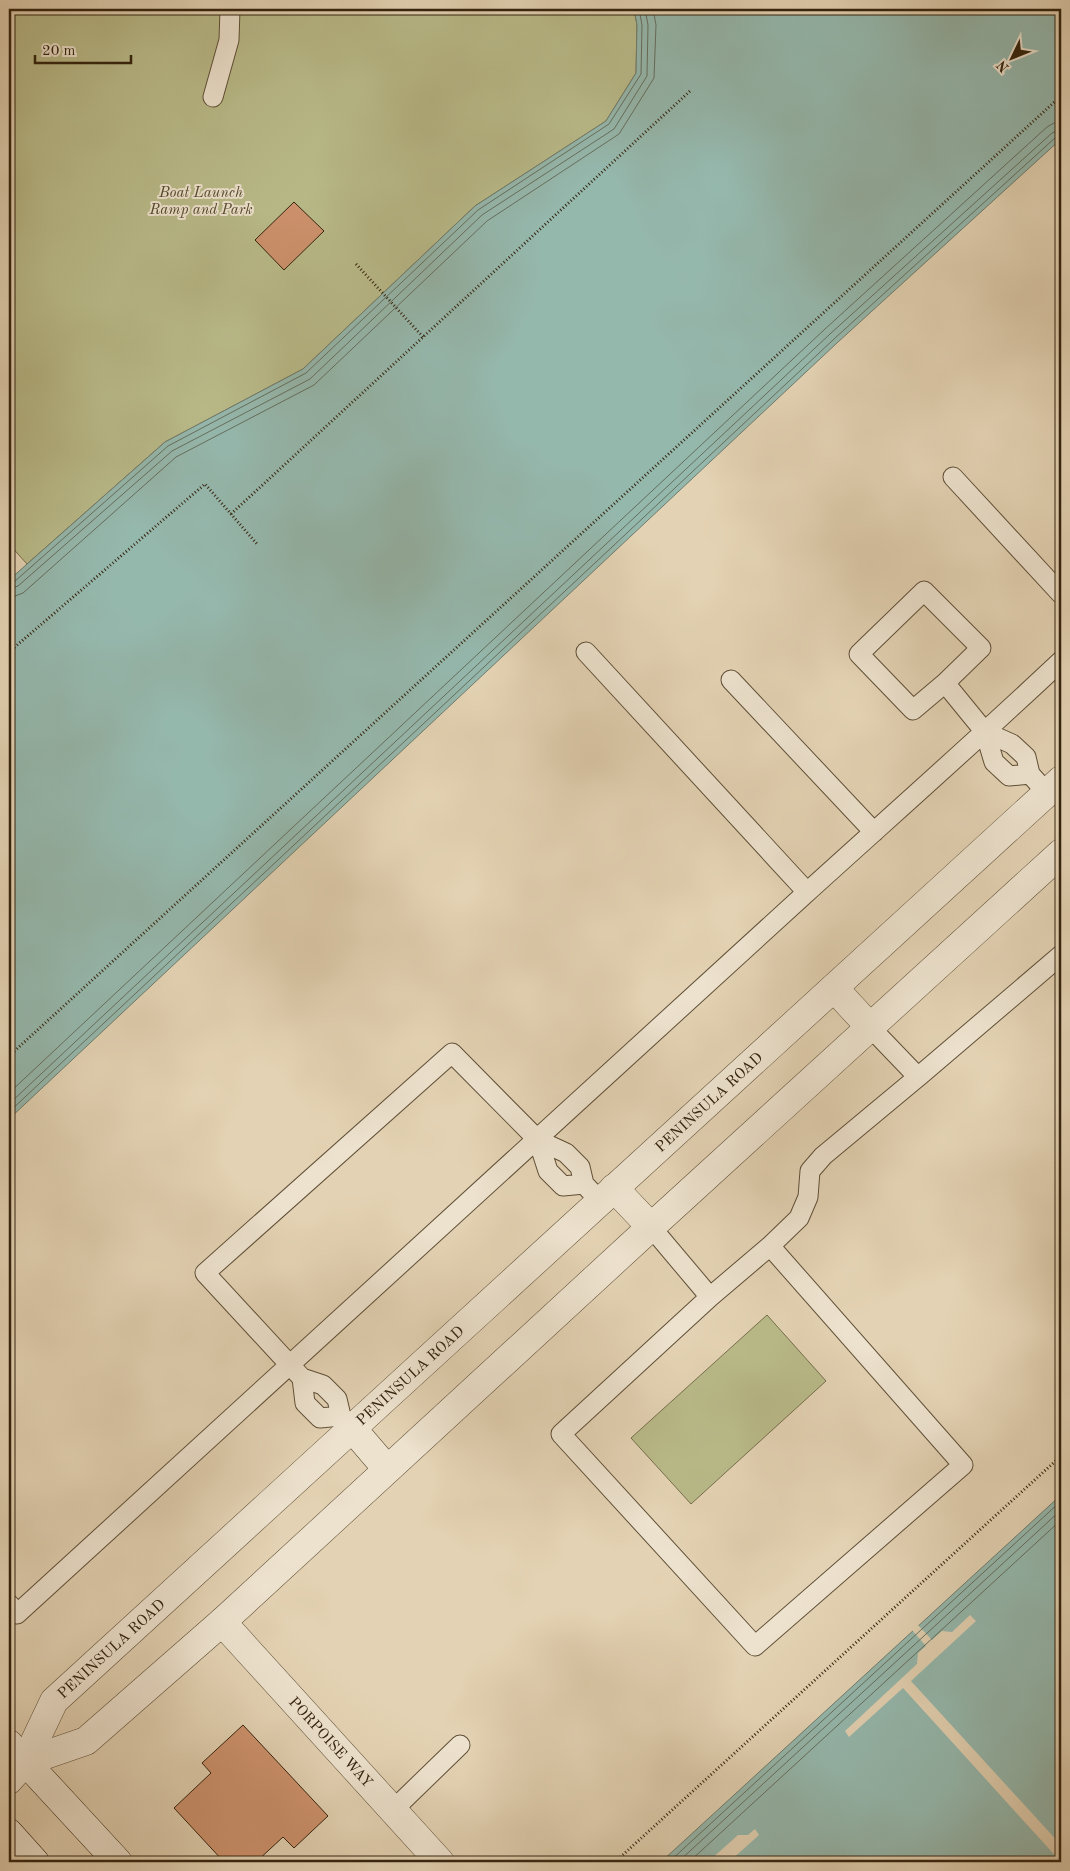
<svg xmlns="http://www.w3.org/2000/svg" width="1070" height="1871" font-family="'Old Standard TT',serif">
	<rect width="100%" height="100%" fill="#e3d2b3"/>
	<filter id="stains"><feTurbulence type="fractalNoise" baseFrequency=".004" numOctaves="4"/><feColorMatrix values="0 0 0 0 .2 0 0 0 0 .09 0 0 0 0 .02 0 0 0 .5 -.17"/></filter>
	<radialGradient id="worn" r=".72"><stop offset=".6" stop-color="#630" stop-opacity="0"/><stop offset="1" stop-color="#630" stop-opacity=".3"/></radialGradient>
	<path fill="#b9ba89" stroke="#766e4c" d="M9,9h625l3,16 -1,48 -30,48 -131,85 -172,163 -138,73 -138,122 -18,-20z
		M767,1315l59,66 -135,123 -60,-66z"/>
	<path fill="#95b8ad" stroke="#6e7c6d" d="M634,9h427v130l-223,203 -829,777v-539l156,-138 138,-73 172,-163 131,-85 30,-48 1,-48z
		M1061,1495v367h-400z"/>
	<path fill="#e3d2b3" d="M970,1615l6,6 -65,60 150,164v17l-158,-174 -54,49 -4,-6 72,-67 1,-11 8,-7 -15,-17 6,-5 15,16 10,-9 10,1z
		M755,1829l4,6 -30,27h-21l30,-27h10z"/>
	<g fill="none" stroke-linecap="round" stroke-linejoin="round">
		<path stroke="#646e5e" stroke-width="1" d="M9,583l5,-1 154,-136 138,-73 172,-163 131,-86 32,-50 1,-49 -3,-16
			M9,589l9,-3 154,-135 138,-72 172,-164 132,-86 33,-53 1,-51 -3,-16
			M9,597l6,-1 8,-3 153,-136 138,-72 173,-164 132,-87 35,-56 2,-53 -3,-16
			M9,1093l816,-764 222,-202 7,-4 7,-1
			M9,1104l821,-770 222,-201 9,-4
			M9,1112l825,-773 222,-202 5,-1
			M669,1862l392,-361
			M678,1862l383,-352
			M689,1862l372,-342"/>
	</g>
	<path fill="#cd926d" stroke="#33230e" d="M294,202l30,29 -40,39 -29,-30z
		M243,1725l85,91 -34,32 -11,-11 -27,25h-32l-50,-54 37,-35 -9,-10z"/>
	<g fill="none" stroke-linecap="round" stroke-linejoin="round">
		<defs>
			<path id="service" d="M213,97l16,-57 1,-31
				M953,477l108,117
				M586,652l221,240
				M731,680l143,152
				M945,683l-32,27 -54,-56 65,-63 57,57 -36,35 40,49
				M1030,774l-21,2 -15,-14 -9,-30 27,12 14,13 4,17 17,19
				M870,1027l48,50 143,-122
				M584,1184l-21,2 -15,-15 -10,-31 28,13 14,14 4,17 16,17
				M651,1227l59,70 -149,137 194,212 208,-181 -193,-219 -60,51
				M770,1246l29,-28 9,-21 2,-26 13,-15 95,-79
				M302,1378l-97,-105 247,-220 86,87
				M341,1416l-21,2 -15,-15 -3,-25 21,7 14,14 4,17 10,11
				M9,1604l8,10c263,-239 525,-479 787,-719 86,-78 173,-155 257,-234
				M392,1811l68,-66"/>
			<g id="minor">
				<path d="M834,988l36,39"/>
				<path d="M614,1188l37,39"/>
				<path d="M351,1427l36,42"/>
				<path id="s1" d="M222,1622l218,240"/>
				<path d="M25,1762l61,-21 136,-119 429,-395 410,-374"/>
				<path id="s2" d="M9,1780l16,-18 29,-61 1007,-921"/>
			</g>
			<path id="secondary" d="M9,1744l109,118
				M9,1833l26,29"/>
		</defs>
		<use href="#service" stroke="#5f4f37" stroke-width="21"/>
		<use href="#minor" stroke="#5f4f37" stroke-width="29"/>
		<use href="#secondary" stroke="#33230e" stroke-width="29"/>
		<path stroke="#33230e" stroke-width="3" stroke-dasharray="1 2.5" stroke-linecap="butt" d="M356,264l67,73
			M231,514l459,-423
			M9,652l196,-168 52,60
			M9,1056l1052,-960
			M615,1862l446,-406"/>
		<use href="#service" stroke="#ede2ce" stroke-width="19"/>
		<use href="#minor" stroke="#ede2ce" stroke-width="28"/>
		<use href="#secondary" stroke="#ede2ce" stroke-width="28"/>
	</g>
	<g text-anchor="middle" stroke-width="4" stroke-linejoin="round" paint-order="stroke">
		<g font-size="15" font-style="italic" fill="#54492d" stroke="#ede2ce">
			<text x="201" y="197">Boat Launch<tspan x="201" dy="17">Ramp and Park</tspan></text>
		</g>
		<g font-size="15" fill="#33230e" stroke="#ede2ce">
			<text dy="5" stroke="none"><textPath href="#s2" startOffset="979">PENINSULA ROAD</textPath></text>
			<text dy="5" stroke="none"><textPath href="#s2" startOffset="574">PENINSULA ROAD</textPath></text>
			<text dy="5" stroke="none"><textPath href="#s2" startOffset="169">PENINSULA ROAD</textPath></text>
			<text dy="5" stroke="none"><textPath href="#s1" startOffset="162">PORPOISE WAY</textPath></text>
		</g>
	</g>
	<rect width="1070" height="1871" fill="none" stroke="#e3d2b3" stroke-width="30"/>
	<rect x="10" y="10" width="1050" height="1851" fill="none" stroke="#33230e" stroke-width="2.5"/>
	<rect x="15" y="15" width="1040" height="1841" fill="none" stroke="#33230e"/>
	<g transform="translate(1012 58) rotate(227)" stroke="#ede2ce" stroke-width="4" paint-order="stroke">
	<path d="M0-4L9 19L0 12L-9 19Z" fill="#33230e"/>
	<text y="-8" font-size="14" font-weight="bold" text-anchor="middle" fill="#33230e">N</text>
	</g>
	<path d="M35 55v8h96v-8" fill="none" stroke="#33230e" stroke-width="2.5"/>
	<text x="42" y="55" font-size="15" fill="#33230e" stroke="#ede2ce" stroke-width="4" paint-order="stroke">20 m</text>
	<rect width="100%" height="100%" filter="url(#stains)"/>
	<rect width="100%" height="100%" fill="url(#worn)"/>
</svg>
